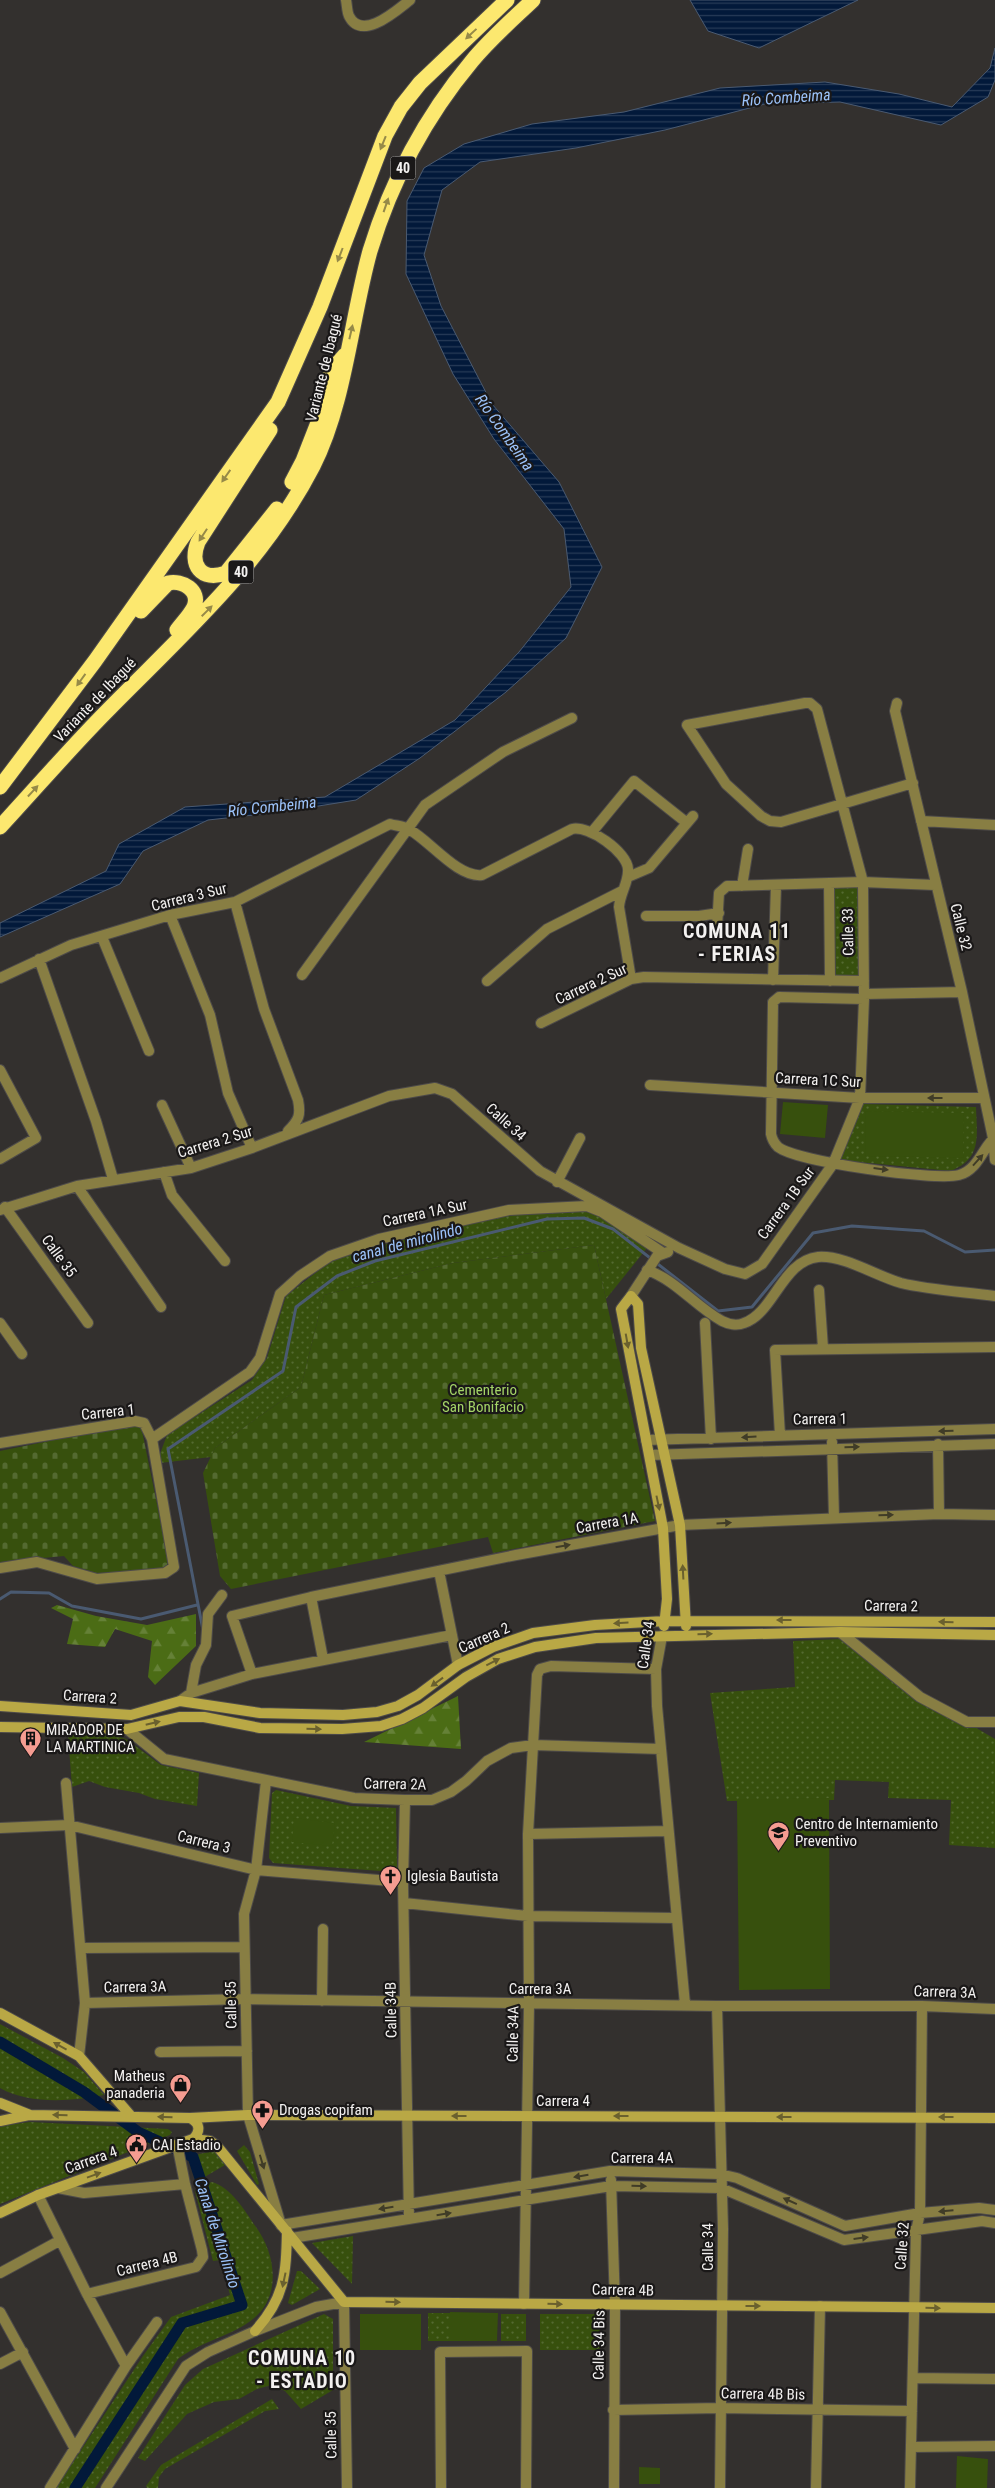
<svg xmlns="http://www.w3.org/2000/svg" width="995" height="2488" font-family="'Roboto Condensed',sans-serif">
	<defs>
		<pattern id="green-dots" width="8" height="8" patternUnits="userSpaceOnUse" patternTransform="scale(1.25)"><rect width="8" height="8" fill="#37500d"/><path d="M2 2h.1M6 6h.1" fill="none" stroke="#546a31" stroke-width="1.8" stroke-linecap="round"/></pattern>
		<pattern id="forest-firs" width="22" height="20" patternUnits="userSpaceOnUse" patternTransform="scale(1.25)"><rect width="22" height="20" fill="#4b6c15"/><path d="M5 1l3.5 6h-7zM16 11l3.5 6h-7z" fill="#658137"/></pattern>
		<pattern id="cemetery-stones" width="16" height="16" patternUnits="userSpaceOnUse" patternTransform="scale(1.25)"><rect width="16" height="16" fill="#37500d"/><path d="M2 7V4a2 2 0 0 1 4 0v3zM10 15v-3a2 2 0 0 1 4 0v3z" fill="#546a31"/></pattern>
		<pattern id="water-rules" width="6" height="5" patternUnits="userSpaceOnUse" patternTransform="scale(1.25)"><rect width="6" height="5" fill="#02193a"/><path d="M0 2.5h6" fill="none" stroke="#273b57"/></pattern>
	</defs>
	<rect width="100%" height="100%" fill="#33302e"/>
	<path fill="url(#green-dots)" d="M863,882l1,99h-34l-1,-98z
		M862,1104l114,3c1,30 6,52 -26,64l-111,-11z
		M586,1210l13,6 48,32 -41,51 -12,-54 -141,18 -129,32 -23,92 -86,61 -4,9 -51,6v-9l7,-19 85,-55 15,-22 19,-62 46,-36 34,-11 145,-35z
		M841,1639l96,74 24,6 34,20v109l-46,-3 2,-45 -63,-2 1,-16 -54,-2 -1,20 -107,1 -17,-108 85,-6 -2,-46z
		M68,1735l49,1 9,3 35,26 38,8 -2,33 -42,-7 -16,-6 -34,-6 -16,-6 -17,6z
		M276,1790l75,16 45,2 1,61 -3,3 -121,-9 -4,-5 3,-65z
		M0,2024l63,34 21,14 20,23c-31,6 -74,10 -104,-7z
		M30,2122l138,7 4,3 -2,3 -170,69v-78z
		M244,2145l6,7 9,32 -2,1 -20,-34z
		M216,2151l6,5 3,9 -29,17 1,-12 -6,-10 8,-6z
		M212,2182c19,5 33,29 44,45 21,29 26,73 -7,95 -21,15 -49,20 -71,37l-83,129h-39l87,-132 28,-39 59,-22 -9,-35 -8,1 -18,-70 4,-5z
		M353,2236l-1,48 -40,-41z
		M297,2271h4l19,18 -28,16 -4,-2z
		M428,2313h22v28h-22z
		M324,2314l9,5v71l-32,19 -16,-18 -13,-6 -15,4 -18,10 -25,3 -27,12 -42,47 -7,-3 47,-73 18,-16z
		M501,2314h25v27h-25z
		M540,2314h60v36h-60z
		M272,2399l7,10 -14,2 -100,58 -6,8 -1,11h-11l-1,-2 15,-21z"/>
	<path fill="url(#forest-firs)" d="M57,1605l39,11 51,9 49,-11v32l-41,39 -7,-8 4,-36 -37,-12 -10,18 -38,-3 6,-25 -22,-11z
		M458,1696l3,53 -97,-7z"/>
	<path fill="url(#cemetery-stones)" d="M594,1245l61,276 -162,32 -5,-16 -257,52 -11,-13 -17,-103 12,-25 86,-61 23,-92 129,-32z
		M133,1424l8,2 28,137 -9,7 -63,3 -24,-7 -9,-10 -64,6v-111z"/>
	<path fill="#37500d" d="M783,1102l45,3 -3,33 -45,-4z
		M866,1111l98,2 -1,45 -98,-2z
		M829,1798l1,191 -91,1 -2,-190z
		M294,1818l41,5 -3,23 -40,-4z
		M450,2312l48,1 -1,28h-47z
		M360,2314h61v36h-61z
		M957,2456l31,3 -1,29h-31z
		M639,2467l21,1v16h-21z"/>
	<path fill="url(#water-rules)" stroke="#4a5a71" d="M690,0h168l-99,48 -51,-17z
		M995,48v32l-7,17 -47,28 -101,-23 -75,2 -100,26 -89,18 -96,14 -38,28 -18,65 17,51 51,98 67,78 43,85 -36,71 -60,54 -86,66 -64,42 -75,12 -73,8 -65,31 -23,33 -120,53v-14l106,-52 13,-27 66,-37 140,-10 130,-77 64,-68 52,-65 -7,-58 -70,-90 -41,-65 -47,-100 1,-73 17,-33 40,-24 68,-20 92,-12 96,-24 105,-6 74,12 53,13 38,-39z"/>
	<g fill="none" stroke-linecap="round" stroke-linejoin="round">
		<path stroke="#4a5a71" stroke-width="3" d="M0,1599l11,-7 38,1 23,13 69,13 56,-14
			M203,1630l-35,-181 115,-78 13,-64 41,-31 38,-15 172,-42 37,-1 29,11 105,82 34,-4 61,-74 39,-7 72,5 41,21 30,-2"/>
		<path stroke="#02193a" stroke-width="11" d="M0,2042l84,50 54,40 55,25 49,148 -60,18 -107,165"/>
		<defs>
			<path id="street" d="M346,0c1,5 1,12 3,16 13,26 48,-6 61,-16
				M897,703l-2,8 67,281 31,146 2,22
				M921,821l74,4
				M592,832l42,-51 53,42
				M628,877l21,-9 44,-52
				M829,883l1,98
				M742,886l6,-37
				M235,902l29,107 34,91c3,15 1,20 -10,31
				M170,915l40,100 18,78 24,55
				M646,916h53l20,-3
				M717,927l2,-34 8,-7 136,-4 72,3
				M102,937l47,114
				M39,959l57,162 17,58
				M302,975l123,-170 78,-53 69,-34
				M0,978l71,-33 99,-30 65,-13 155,-78c7,2 14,2 20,6 20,11 48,48 72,45l90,-46c17,-4 55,23 56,40 1,13 -8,24 -9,38l12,72
				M773,980l3,-95
				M487,981l60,-52 75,-38
				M864,994l98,-2
				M864,999l-85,-2 -6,5 -2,132c1,5 3,9 7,13 20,15 156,34 181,28 20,-5 25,-31 36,-37
				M541,1023l90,-44 13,-2 220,4
				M0,1070l36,68 -36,21
				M650,1085l210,13h123
				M162,1105l29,63
				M164,1172l8,23 53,66
				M557,1182l23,-44
				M77,1186l84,121
				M5,1207l83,116
				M0,1210l77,-24 114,-18 61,-20 137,-52 46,-8 17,6 88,77 139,77 46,21 20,5 17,-10 71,-100 27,-66 4,-99 -1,-117 -46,-173 -7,-6h-5l-118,22 39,59 35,32 9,5 11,1 132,-39
				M647,1270c29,10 48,36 75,51 6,3 15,5 22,2 30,-10 38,-62 74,-66 26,-2 58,19 83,26 28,7 65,9 94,13
				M819,1290l4,58
				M631,1296l26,-40 11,-4
				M0,1323l22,31
				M705,1323l6,116
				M780,1435l-5,-85 220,-3
				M646,1440l349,-11
				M832,1442l2,75
				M0,1443l135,-22 9,2 8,16 98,-67 10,-14 20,-64 20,-18 30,-20 49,-17 130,-29 78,-4 15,6 61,41
				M938,1444l1,70
				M650,1455l345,-11
				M0,1568l37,-6 60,17 68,-6 9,-6 -22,-128
				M439,1571l19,94
				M311,1597l12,62
				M840,1632l80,65 47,25h28
				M662,1636l-6,33 1,37 28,298
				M252,1674l-20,-58 79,-19 205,-42 164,-30 259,-11 56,1
				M191,1693l5,-28 10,-20 2,-31 14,-19
				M180,1701l11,-8 61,-19 200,-39
				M127,1729l37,30 190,39 51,2h27l19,-8 15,-11 21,-20 24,-13 22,-3 128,4
				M266,1781l-10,89 -12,44 4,201 33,110 329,-54 110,3 17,4 108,48 75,-13 59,-5 16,2
				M66,1783l19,220 -6,53
				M405,1800l-2,82 6,337
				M0,1828l69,-3 187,45 147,12
				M528,1834l140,-3
				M404,1903l124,13 148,2
				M82,1948l162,-1
				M322,2001l1,-72
				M85,2003l160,-4 472,7h205l73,3
				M717,2006l6,223 -3,259
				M160,2052l87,-1
				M611,2180l4,125 -1,183
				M58,2188l26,5 101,-9
				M38,2195l49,99 39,72
				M292,2238l319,-52 110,2 123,52 138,-19 13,2
				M0,2273l59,-32
				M87,2294l109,-27 7,-10 -1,-7 -17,-66 -8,-40
				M524,2304l5,-300 -1,-170 9,-159 3,-6 11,-3 105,3
				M0,2312l75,137
				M0,2364l23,-12
				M913,2378l82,1
				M613,2410l107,-2 192,3
				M912,2447l83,-1
				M50,2488l76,-122 31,-44
				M106,2488l80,-122 22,-14 47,-21 61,-24 28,-5 3,186
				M441,2488l-1,-136 87,-1 -1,137
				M816,2488l4,-182
				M910,2488l6,-257 4,-18 2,-207"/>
			<path id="secondary" d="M664,1626l3,-27 -4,-71 -42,-219 10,-13 7,8 3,44 39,177 6,101
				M0,1706l131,9 49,-14 80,12 83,2 34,-3 21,-6 20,-11 40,-30 35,-18 40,-14 62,-8 70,-4 330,1
				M0,1727l127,2 52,-12h25l56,11 82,1 39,-3 21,-7 21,-11 43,-31 32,-18 37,-12 61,-9 244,-6 155,3
				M0,2013l79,43 52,60
				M0,2103l30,12 160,3 58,-3 747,3
				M190,2118c10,5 11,13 3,21
				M0,2121l29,-6
				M0,2213l38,-18 155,-56 17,2 7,5 127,156 651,6
				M255,2331c30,-33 31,-57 32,-100"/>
			<path id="highway" d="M270,430l-72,112c-9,23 3,40 28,31l51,-64
				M292,482l11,-21 18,-46 10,-44 14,-16
				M141,611l27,-28c14,-3 33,7 26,24 -4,8 -11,15 -17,23
				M0,787l95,-126 183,-259 42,-95 65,-171 16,-29 19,-24 87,-83
				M0,827c37,-40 72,-81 110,-119 75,-76 153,-145 203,-242 32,-63 38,-147 57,-215 21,-69 56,-135 102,-190 18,-22 40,-41 61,-61"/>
		</defs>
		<use href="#street" stroke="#4e4b49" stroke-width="12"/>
		<use href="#secondary" stroke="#4e4b49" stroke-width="12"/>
		<use href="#highway" stroke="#4e4b49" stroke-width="17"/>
		<use href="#street" stroke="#887e43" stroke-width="10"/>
		<use href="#secondary" stroke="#b9a845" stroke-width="10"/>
		<use href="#highway" stroke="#fce86f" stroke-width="15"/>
	</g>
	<defs><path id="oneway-solid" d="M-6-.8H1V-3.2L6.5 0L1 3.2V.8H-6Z" transform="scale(1.25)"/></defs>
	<g fill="#968a48">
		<use href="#oneway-solid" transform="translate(471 34) rotate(137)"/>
		<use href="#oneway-solid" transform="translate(383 143) rotate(112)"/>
		<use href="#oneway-solid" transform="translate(386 205) rotate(-71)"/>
		<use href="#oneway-solid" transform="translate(340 255) rotate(111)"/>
		<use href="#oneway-solid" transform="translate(351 332) rotate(-77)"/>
		<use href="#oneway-solid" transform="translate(226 476) rotate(125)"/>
		<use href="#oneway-solid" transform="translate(203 535) rotate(123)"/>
		<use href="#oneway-solid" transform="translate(207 611) rotate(-45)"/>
		<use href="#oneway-solid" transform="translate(81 680) rotate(126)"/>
		<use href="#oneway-solid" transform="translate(33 791) rotate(-47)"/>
	</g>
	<g fill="#403c27">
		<use href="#oneway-solid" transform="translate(935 1098) rotate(-180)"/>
		<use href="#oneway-solid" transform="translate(978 1160) rotate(-48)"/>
		<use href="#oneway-solid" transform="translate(881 1169) rotate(7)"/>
		<use href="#oneway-solid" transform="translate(946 1431) rotate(178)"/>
		<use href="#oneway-solid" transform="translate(749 1437) rotate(177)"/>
		<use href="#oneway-solid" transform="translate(852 1447) rotate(-2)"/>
		<use href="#oneway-solid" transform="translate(886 1515) rotate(-2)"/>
		<use href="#oneway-solid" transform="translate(724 1523) rotate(-3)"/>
		<use href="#oneway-solid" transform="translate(563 1546) rotate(-10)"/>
		<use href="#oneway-solid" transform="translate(262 2162) rotate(73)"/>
		<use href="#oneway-solid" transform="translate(581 2176) rotate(171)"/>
		<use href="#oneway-solid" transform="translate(639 2186) rotate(1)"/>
		<use href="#oneway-solid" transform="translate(790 2201) rotate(-156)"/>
		<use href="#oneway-solid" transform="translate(386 2208) rotate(171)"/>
		<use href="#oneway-solid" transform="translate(946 2211) rotate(175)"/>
		<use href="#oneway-solid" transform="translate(444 2214) rotate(-9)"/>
		<use href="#oneway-solid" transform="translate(861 2238) rotate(-7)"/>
	</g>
	<g fill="#6a602e">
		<use href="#oneway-solid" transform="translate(627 1341) rotate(80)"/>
		<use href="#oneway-solid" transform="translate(658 1503) rotate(78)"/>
		<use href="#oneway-solid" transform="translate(683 1572) rotate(-93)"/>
		<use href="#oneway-solid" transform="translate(784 1620) rotate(180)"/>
		<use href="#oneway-solid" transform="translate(946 1622) rotate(-179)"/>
		<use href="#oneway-solid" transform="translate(621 1623) rotate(177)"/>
		<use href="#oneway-solid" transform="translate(705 1634) rotate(-1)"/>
		<use href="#oneway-solid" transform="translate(493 1662) rotate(-27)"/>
		<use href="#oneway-solid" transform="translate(437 1682) rotate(144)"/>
		<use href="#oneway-solid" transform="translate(153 1723) rotate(-13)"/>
		<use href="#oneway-solid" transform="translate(314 1729) rotate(1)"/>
		<use href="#oneway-solid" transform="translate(60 2046) rotate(-151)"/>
		<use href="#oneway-solid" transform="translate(60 2115) rotate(-179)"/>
		<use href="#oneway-solid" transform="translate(459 2116) rotate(-180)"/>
		<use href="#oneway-solid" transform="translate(621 2116) rotate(-180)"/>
		<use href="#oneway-solid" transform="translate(165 2117) rotate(-178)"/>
		<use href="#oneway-solid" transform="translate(784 2117) rotate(-180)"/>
		<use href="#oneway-solid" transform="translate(946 2117) rotate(-180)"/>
		<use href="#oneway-solid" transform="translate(94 2175) rotate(-20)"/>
		<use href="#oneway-solid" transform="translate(284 2280) rotate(102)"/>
		<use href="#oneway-solid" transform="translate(393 2302) rotate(1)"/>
		<use href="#oneway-solid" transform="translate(555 2304) rotate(1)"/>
		<use href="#oneway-solid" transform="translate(753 2306)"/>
		<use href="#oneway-solid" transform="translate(933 2308) rotate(1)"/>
	</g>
	<defs>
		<symbol id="building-pin" viewBox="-11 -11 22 30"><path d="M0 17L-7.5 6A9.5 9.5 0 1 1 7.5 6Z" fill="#f59c91" stroke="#1a1818"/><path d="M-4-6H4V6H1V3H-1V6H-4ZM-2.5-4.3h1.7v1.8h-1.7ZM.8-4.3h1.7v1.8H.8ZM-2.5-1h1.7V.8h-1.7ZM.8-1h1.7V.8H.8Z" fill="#111"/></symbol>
		<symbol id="university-pin" viewBox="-11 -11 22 30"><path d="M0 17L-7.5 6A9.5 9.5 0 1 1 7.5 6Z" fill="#f59c91" stroke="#1a1818"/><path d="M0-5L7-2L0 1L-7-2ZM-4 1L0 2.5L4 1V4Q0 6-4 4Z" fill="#111"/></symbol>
		<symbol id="church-pin" viewBox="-11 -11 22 30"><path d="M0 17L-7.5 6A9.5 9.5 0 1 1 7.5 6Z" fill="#f59c91" stroke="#1a1818"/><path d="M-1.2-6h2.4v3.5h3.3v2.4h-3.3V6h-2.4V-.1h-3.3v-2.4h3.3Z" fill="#111"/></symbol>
		<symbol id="shop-pin" viewBox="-11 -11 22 30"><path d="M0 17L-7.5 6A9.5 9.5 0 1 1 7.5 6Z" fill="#f59c91" stroke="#1a1818"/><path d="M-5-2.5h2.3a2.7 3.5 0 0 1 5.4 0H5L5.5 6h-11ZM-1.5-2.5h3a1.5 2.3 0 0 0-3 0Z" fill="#111"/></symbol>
		<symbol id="pharmacy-pin" viewBox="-11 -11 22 30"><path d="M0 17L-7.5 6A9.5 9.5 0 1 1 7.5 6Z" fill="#f59c91" stroke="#1a1818"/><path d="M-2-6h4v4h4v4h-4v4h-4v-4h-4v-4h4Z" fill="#111"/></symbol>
		<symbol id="civic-pin" viewBox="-11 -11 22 30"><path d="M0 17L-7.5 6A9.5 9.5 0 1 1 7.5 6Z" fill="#f59c91" stroke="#1a1818"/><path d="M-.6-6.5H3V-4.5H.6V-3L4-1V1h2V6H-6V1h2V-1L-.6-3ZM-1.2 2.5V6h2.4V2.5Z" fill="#111"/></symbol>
	</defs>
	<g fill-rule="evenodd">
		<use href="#building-pin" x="18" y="1726" width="25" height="34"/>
		<use href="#university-pin" x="766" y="1820" width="25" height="34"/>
		<use href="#church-pin" x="378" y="1864" width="25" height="34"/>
		<use href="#shop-pin" x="168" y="2072" width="25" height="34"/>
		<use href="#pharmacy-pin" x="250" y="2098" width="25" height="34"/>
		<use href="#civic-pin" x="124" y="2132" width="25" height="34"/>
	</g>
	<g text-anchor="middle" stroke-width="4.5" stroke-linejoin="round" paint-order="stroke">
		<g fill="#1a1818" stroke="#b2b0af" stroke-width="1">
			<rect x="390.5" y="156.5" width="25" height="23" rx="4"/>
			<rect x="228.5" y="560.5" width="25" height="23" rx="4"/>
		</g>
		<g font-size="14" font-weight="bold" fill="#f3f1f0">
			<text x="403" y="173">40</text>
			<text x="241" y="577">40</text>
		</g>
		<g font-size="15" fill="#f3f1f0" stroke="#1a1818">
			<text transform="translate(324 368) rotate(-76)" y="5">Variante de Ibagué</text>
			<text transform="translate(95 700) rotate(-46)" y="5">Variante de Ibagué</text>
			<text transform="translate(189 897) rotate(-14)" y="5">Carrera 3 Sur</text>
			<text transform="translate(961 927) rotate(76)" y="5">Calle 32</text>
			<text transform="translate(848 932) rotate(-91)" y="5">Calle 33</text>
			<text transform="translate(591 984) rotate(-25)" y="5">Carrera 2 Sur</text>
			<text transform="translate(818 1080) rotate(3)" y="5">Carrera 1C Sur</text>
			<text transform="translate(506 1122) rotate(42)" y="5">Calle 34</text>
			<text transform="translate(215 1142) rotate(-17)" y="5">Carrera 2 Sur</text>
			<text transform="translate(786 1203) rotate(-54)" y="5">Carrera 1B Sur</text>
			<text transform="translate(425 1213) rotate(-12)" y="5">Carrera 1A Sur</text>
			<text transform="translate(59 1256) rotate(54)" y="5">Calle 35</text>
			<text transform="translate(108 1412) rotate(-6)" y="5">Carrera 1</text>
			<text transform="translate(820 1419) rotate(-1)" y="5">Carrera 1</text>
			<text transform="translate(607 1523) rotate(-10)" y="5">Carrera 1A</text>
			<text transform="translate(891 1606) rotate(1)" y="5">Carrera 2</text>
			<text transform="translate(484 1638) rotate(-24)" y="5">Carrera 2</text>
			<text transform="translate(646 1645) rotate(-82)" y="5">Calle 34</text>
			<text transform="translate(90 1697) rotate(4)" y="5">Carrera 2</text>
			<text transform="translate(395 1784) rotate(1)" y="5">Carrera 2A</text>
			<text transform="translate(204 1842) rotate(14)" y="5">Carrera 3</text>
			<text transform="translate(135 1987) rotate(-1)" y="5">Carrera 3A</text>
			<text x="540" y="1994">Carrera 3A</text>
			<text transform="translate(945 1992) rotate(2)" y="5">Carrera 3A</text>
			<text transform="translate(231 2005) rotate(-91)" y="5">Calle 35</text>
			<text transform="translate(391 2010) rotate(-91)" y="5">Calle 34B</text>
			<text transform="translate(513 2034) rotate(-89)" y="5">Calle 34A</text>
			<text x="563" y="2106">Carrera 4</text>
			<text x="642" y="2163">Carrera 4A</text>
			<text transform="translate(91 2160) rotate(-20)" y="5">Carrera 4</text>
			<text transform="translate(902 2246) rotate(-86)" y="5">Calle 32</text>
			<text transform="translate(708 2247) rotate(-90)" y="5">Calle 34</text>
			<text transform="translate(147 2264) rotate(-14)" y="5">Carrera 4B</text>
			<text transform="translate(623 2290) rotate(1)" y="5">Carrera 4B</text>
			<text transform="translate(599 2345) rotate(-89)" y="5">Calle 34 Bis</text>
			<text transform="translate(763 2394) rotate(1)" y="5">Carrera 4B Bis</text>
			<text transform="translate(331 2435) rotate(-91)" y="5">Calle 35</text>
		</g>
		<g font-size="15" fill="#a4d467" stroke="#1a1818">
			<text x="483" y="1395">Cementerio<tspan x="483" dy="17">San Bonifacio</tspan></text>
		</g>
		<g font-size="15" fill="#f3f1f0" stroke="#1a1818" text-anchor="start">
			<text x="46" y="1735">MIRADOR DE<tspan x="46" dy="17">LA MARTINICA</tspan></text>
			<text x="795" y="1829">Centro de Internamiento<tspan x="795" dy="17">Preventivo</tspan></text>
			<text x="407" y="1881">Iglesia Bautista</text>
			<text x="165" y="2081" text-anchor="end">Matheus<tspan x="165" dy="17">panaderia</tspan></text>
			<text x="279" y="2115">Drogas copifam</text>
			<text x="152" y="2150">CAI Estadio</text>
		</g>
		<g font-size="16" font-style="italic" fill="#9bc2f9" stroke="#1a1818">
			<text transform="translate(786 97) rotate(-4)" y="6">Río Combeima</text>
			<text transform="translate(505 432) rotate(55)" y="6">Río Combeima</text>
			<text transform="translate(272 806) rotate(-6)" y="6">Río Combeima</text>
			<text transform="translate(407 1242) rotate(-15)" y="6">canal de mirolindo</text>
			<text transform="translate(218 2233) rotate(72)" y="6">Canal de Mirolindo</text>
		</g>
		<g font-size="20" font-weight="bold" letter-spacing="1" fill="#f3f1f0" stroke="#1a1818">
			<text x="737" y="938">COMUNA 11<tspan x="737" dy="23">- FERIAS</tspan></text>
			<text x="302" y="2365">COMUNA 10<tspan x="302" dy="23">- ESTADIO</tspan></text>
		</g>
	</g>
</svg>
